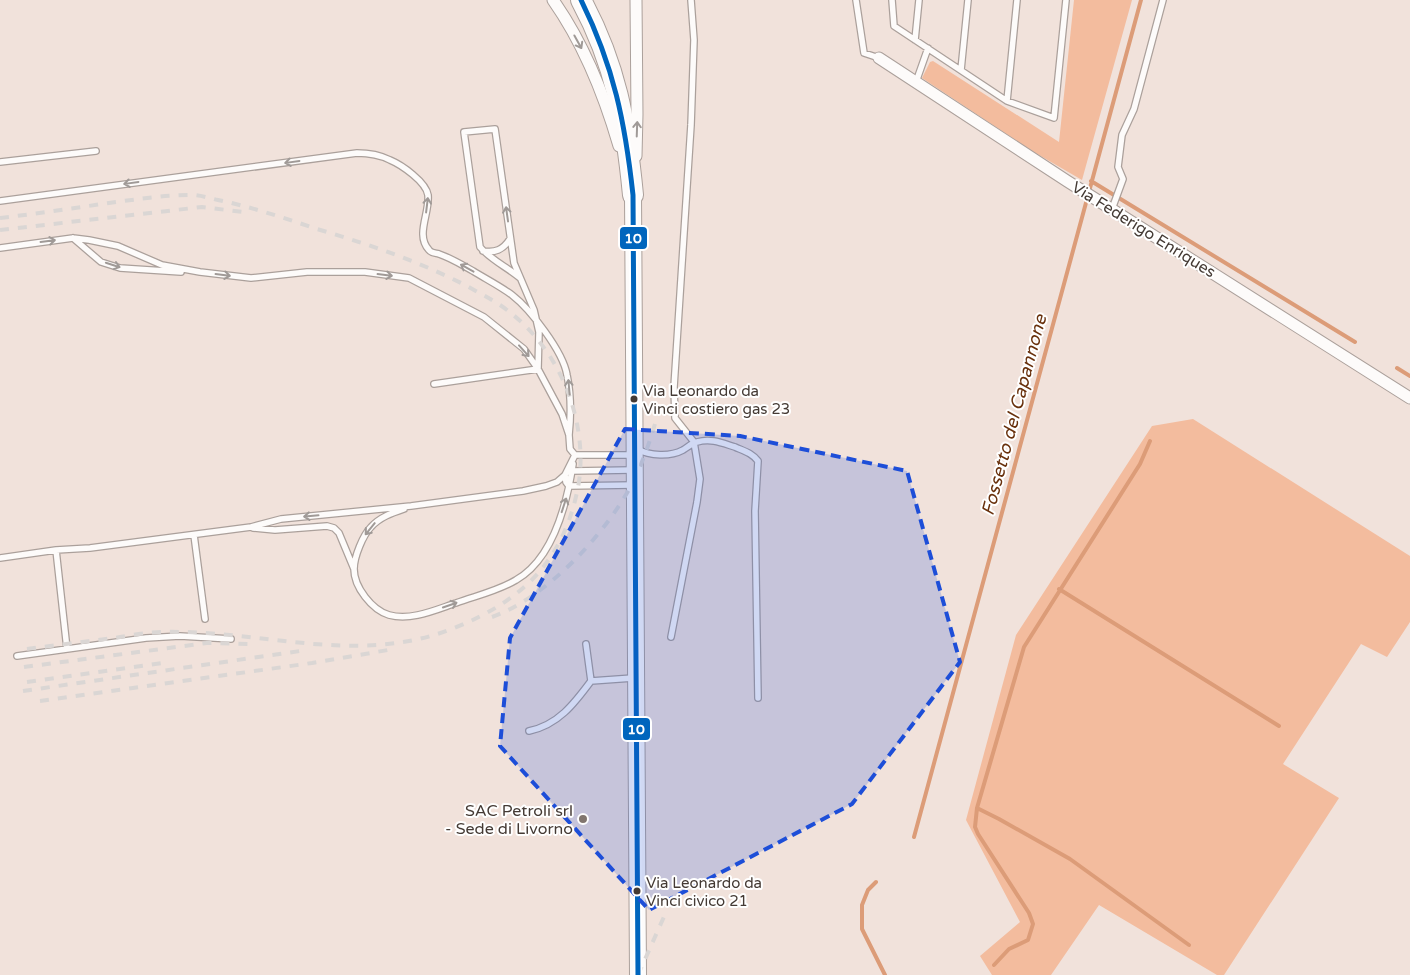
<svg xmlns="http://www.w3.org/2000/svg" width="1410" height="975" font-family="'Varela Round',sans-serif">
	<rect width="100%" height="100%" fill="#f1e2db"/>
	<path fill="#f3bc9e" d="M1074,0h58l-50,180 -50,-29 -110,-73 8,-16 3,-1 126,81z
		M1193,419l217,137v66l-23,35 -26,-13 -78,120 56,34 -115,177h-7l-118,-70 -48,70h-59l-12,-19 40,-34 -54,-102 50,-185 136,-209z"/>
	<g fill="none" stroke-linecap="round" stroke-linejoin="round">
		<path stroke="#dc9c78" stroke-width="4" d="M1091,181l264,161
			M1397,368l13,8
			M1059,589l220,137
			M977,808l22,11 71,40 119,86
			M914,837l227,-837
			M876,882l-8,8 -6,15v24l23,46
			M994,965l15,-16 19,-9 5,-16 -4,-11 -51,-79 -3,-7 2,-19 47,-161 116,-183 10,-23"/>
		<defs>
			<path id="service" d="M856,0l8,53 15,5
				M892,0l2,26 113,75 47,17 12,-118
				M915,40l4,-40
				M961,70l7,-70
				M916,82l12,-34
				M1007,101l10,-101
				M0,162l96,-11
				M0,201l357,-48c11,0 23,2 33,7 12,5 36,22 38,35 2,18 -13,40 1,55 2,3 6,3 10,4 12,4 23,11 34,17 13,8 27,15 39,24 18,14 51,56 55,80 4,19 4,41 2,60
				M1112,209l11,-30 -5,-12 4,-32 12,-26 29,-109
				M73,238l28,24 19,6 61,4
				M0,248l73,-10 16,2 29,6 44,19 38,7 51,6 56,-6h58l44,6 75,39 40,32 14,20 24,45 7,21 1,14 5,6h57
				M483,251c12,2 20,-1 27,-12
				M434,384l104,-15 1,-37 -5,-22 -20,-47 -19,-134 -31,3 16,115c11,13 27,20 40,31
				M637,449c13,7 33,8 46,1 5,-3 9,-7 14,-8 14,-4 25,1 38,5 9,4 17,6 23,14l-3,50 3,187
				M570,469l2,2 60,-1
				M565,475l1,7 3,4 64,-1
				M404,509c-12,4 -24,8 -33,18 -8,8 -17,30 -17,42 0,18 18,41 35,46 22,6 46,-5 67,-12 19,-7 42,-12 60,-23 37,-21 51,-77 57,-116
				M253,528l22,2 52,-4 7,2 5,5 15,36
				M194,535l11,84
				M56,550l11,99
				M0,558l56,-8 34,-2 161,-21 30,-8 130,-13 112,-15 23,-5 11,-4 8,-7 10,-20
				M671,637l26,-135 3,-23 -6,-37 -19,-24 -1,-31 17,-262 3,-85 -3,-40
				M17,656l129,-18 34,-2 51,3
				M591,681l42,-3
				M529,731c29,-6 45,-27 62,-50l-5,-37"/>
			<path id="minor" d="M553,0c31,44 51,94 66,146
				M879,58l188,123 343,217
				M636,156l1,-42 -1,-114"/>
			<path id="secondary" d="M633,195l5,780"/>
			<path id="trunk" d="M581,0c35,65 45,122 52,195"/>
		</defs>
		<use href="#service" stroke="#aba09b" stroke-width="8"/>
		<use href="#minor" stroke="#aba09b" stroke-width="13"/>
		<use href="#secondary" stroke="#aba09b" stroke-width="18"/>
		<use href="#trunk" stroke="#aba09b" stroke-width="22"/>
		<use href="#service" stroke="#fdfbfa" stroke-width="5.5"/>
		<use href="#minor" stroke="#fdfbfa" stroke-width="11"/>
		<use href="#secondary" stroke="#fdfbfa" stroke-width="16"/>
		<use href="#trunk" stroke="#fdfbfa" stroke-width="20"/>
		<path stroke="#dad6d4" stroke-width="4" stroke-dasharray="9 9" stroke-linecap="butt" d="M0,218c34,-4 68,-9 102,-14 30,-4 60,-9 89,-9 9,0 18,3 27,5 34,7 66,18 99,29 51,15 101,32 148,56 16,9 33,17 47,29 30,24 52,59 62,97 7,26 9,55 3,81 -15,71 -57,110 -123,136 -97,39 -193,1 -293,4 -15,0 -32,4 -47,6 -32,4 -64,8 -96,12
			M0,230l202,-23 41,5
			M492,617c56,-20 117,-86 143,-139 14,-30 23,-62 30,-94
			M24,667l183,-24 41,1
			M27,682l136,-19
			M23,691l284,-41
			M40,701l272,-38 76,-13
			M638,975l29,-65"/>
		<defs>
			<path id="bus-1" d="M581,0c33,67 44,122 52,195l5,780"/>
		</defs>
		<use href="#bus-1" stroke="#fff" stroke-width="9"/>
		<use href="#bus-1" stroke="#0065bd" stroke-width="5"/>
	</g>
	<defs><path id="oneway-shaft" d="M-6 0H5M1.5-3L5.5 0L1.5 3" fill="none" stroke-width="1.6" stroke-linecap="round" stroke-linejoin="round" transform="scale(1.25)"/></defs>
	<g stroke="#a09a97">
		<use href="#oneway-shaft" transform="translate(578 42) rotate(61)"/>
		<use href="#oneway-shaft" transform="translate(637 129) rotate(-88)"/>
		<use href="#oneway-shaft" transform="translate(292 162) rotate(172)"/>
		<use href="#oneway-shaft" transform="translate(131 183) rotate(172)"/>
		<use href="#oneway-shaft" transform="translate(427 205) rotate(-83)"/>
		<use href="#oneway-shaft" transform="translate(507 214) rotate(-98)"/>
		<use href="#oneway-shaft" transform="translate(48 241) rotate(-7)"/>
		<use href="#oneway-shaft" transform="translate(113 265) rotate(18)"/>
		<use href="#oneway-shaft" transform="translate(467 268) rotate(-151)"/>
		<use href="#oneway-shaft" transform="translate(223 275) rotate(7)"/>
		<use href="#oneway-shaft" transform="translate(385 275) rotate(7)"/>
		<use href="#oneway-shaft" transform="translate(524 351) rotate(48)"/>
		<use href="#oneway-shaft" transform="translate(569 387) rotate(-95)"/>
		<use href="#oneway-shaft" transform="translate(564 505) rotate(-72)"/>
		<use href="#oneway-shaft" transform="translate(311 516) rotate(175)"/>
		<use href="#oneway-shaft" transform="translate(370 529) rotate(129)"/>
		<use href="#oneway-shaft" transform="translate(450 605) rotate(-19)"/>
	</g>
	<path fill="#1d4ed8" fill-opacity="0.2" stroke="#1d4ed8" stroke-width="4" stroke-dasharray="10 6" stroke-linejoin="round" d="M625,429l115,7 167,35 53,191 -108,142 -203,106 -149,-164 10,-108z"/>
	<g fill="#443a34" stroke="#fff" stroke-width="2">
		<circle cx="634" cy="399" r="4.5"/>
		<circle cx="637" cy="891" r="4.5"/>
	</g>
	<circle fill="#81756e" stroke="#fff" stroke-width="2" cx="583" cy="819" r="5"/>
	<g text-anchor="middle" stroke-width="4" stroke-linejoin="round" paint-order="stroke">
		<g font-size="15" fill="#443a34" stroke="#fff" text-anchor="start">
			<text x="643" y="396">Via Leonardo da<tspan x="643" dy="18">Vinci costiero gas 23</tspan></text>
			<text x="646" y="888">Via Leonardo da<tspan x="646" dy="18">Vinci civico 21</tspan></text>
		</g>
		<g font-size="16" fill="#443a34" stroke="#fff">
			<text transform="translate(1144 229) rotate(32)" y="6">Via Federigo Enriques</text>
		</g>
		<g font-size="16" fill="#443a34" stroke="#fff" text-anchor="end">
			<text x="573" y="816">SAC Petroli srl<tspan x="573" dy="18">- Sede di Livorno</tspan></text>
		</g>
		<g font-size="18" font-style="italic" fill="#69310d" stroke="#fff">
			<text transform="translate(1014 415) rotate(-75)" y="6">Fossetto del Capannone</text>
		</g>
	</g>
	<g stroke="#fff" stroke-width="2">
		<rect x="619" y="226" width="29" height="24" rx="5" fill="#0065bd"/>
		<rect x="622" y="717" width="29" height="24" rx="5" fill="#0065bd"/>
	</g>
	<g font-size="14" text-anchor="middle" font-weight="bold" fill="#fff">
		<text x="633" y="243">10</text>
		<text x="636" y="734">10</text>
	</g>
</svg>
